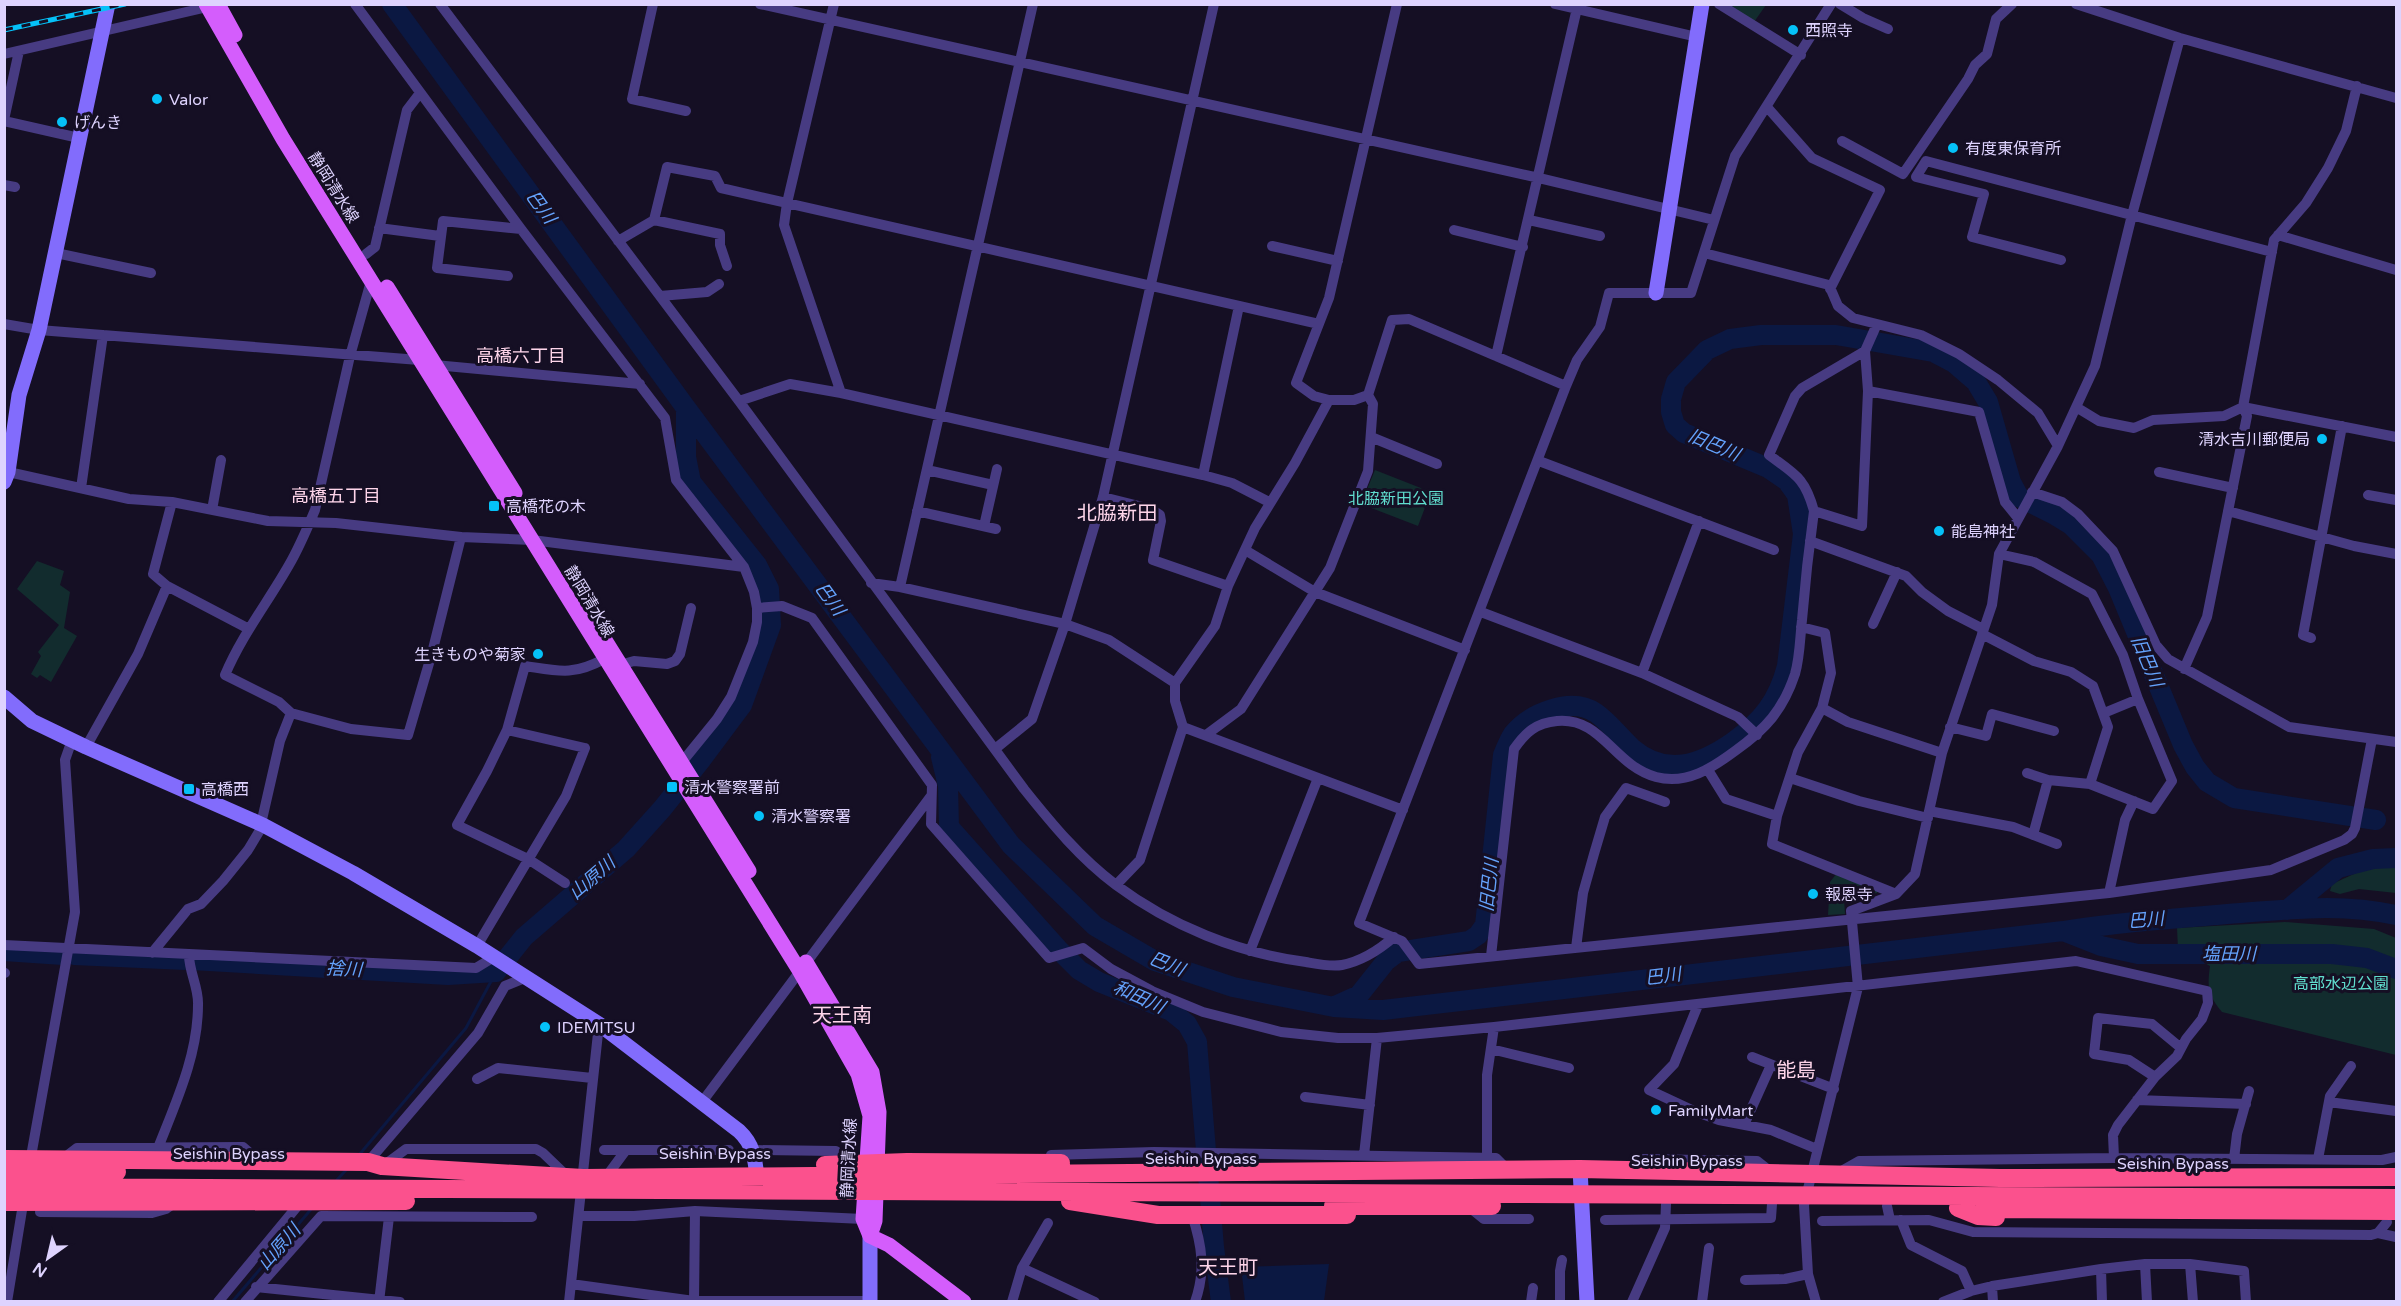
<svg xmlns="http://www.w3.org/2000/svg" width="2401" height="1306" font-family="'Varela Round','Noto Sans JP',sans-serif">
	<rect width="100%" height="100%" fill="#150f24"/>
	<path fill="#122c2e" d="M1727,5h39l-12,17z
		M1375,470l56,22 -13,34 -57,-22z
		M37,561l27,10 -4,14 10,7 -6,36 13,8 -26,46 -11,-7 -3,3 -6,-4 10,-18 -3,-4 21,-27 -42,-36z
		M2396,862v31l-37,-4 -19,5 -10,-3 2,-7 46,-21z
		M1837,873l41,16 -1,4 -33,6 1,15 -17,1 2,-33z
		M2285,922l89,7 22,9v117l-174,-43c-14,-17 -15,-24 -12,-46l-32,-17 -1,-21z"/>
	<path fill="#0b1842" d="M1329,1264l-5,37h-79l-4,-34z"/>
	<g fill="none" stroke-linecap="round" stroke-linejoin="round">
		<path stroke="#0b1842" stroke-width="3" d="M359,1155l107,-127 30,-56
			M335,1182l12,-13
			M232,1302l81,-95"/>
		<path stroke="#0b1842" stroke-width="20" d="M392,4l294,404 325,437 84,81 60,35 78,26 101,20 49,3 680,-79c54,-9 109,-12 164,-17 60,-4 110,-12 169,1
			M941,757l7,29 1,41 109,122 21,21 20,12 72,29 16,13 10,18 17,205 7,55
			M2287,910l51,-42 35,-9 23,-1
			M2063,931l38,15 37,8h194l35,4 29,11
			M4,951l59,4
			M74,955l112,5
			M192,960l256,15 48,-3 28,-35 102,-88 36,-40 39,-49 41,-55 29,-80 -2,-36 -12,-24 -66,-83 -5,-25v-49
			M1337,1005l22,-10 27,-34 12,-9 71,-11 9,-6 7,-10 18,-170c3,-7 6,-15 10,-21 17,-21 58,-38 83,-21 13,9 24,24 36,35 34,29 68,17 101,-6 29,-21 45,-41 54,-76l16,-132 -6,-39 -10,-14 -19,-13 -84,-35 -9,-8 -4,-13v-13l5,-17 31,-32 23,-11 31,-4h75l97,17 21,11 22,19 12,20 23,80 8,15 34,17 18,11 30,30 17,33 65,157 12,22 12,15 27,16 142,22"/>
		<path stroke="#473b82" stroke-width="10" d="M355,4l166,225 144,189 11,62 68,87 10,25 3,16v14l-4,20 -22,55 -14,22 -39,48
			M440,4l299,397 285,388c28,35 56,69 92,96 55,41 122,68 190,77 11,2 25,5 36,3 20,-4 37,-15 52,-28
			M653,4l-21,95 54,12
			M760,4l779,174 175,42
			M834,4l-47,199 -3,22 57,168 362,82 29,8 37,19
			M1397,4l-68,294 -33,85 18,13 15,4 -34,63 -40,65 -27,58 -13,40 -40,57v18l8,26 220,83
			M1555,4l142,33
			M1719,4l82,51
			M1831,4l-96,152 -44,137h-82l-9,34 -23,33 -11,26 -207,537 43,18 17,23 690,-71 162,-23 73,-30 8,-6 3,-6 17,-89
			M1840,4l23,14 25,11
			M2076,4l104,34 216,60
			M4,54l208,-48
			M1767,107l45,51 68,32 -50,99
			M4,120l15,-69
			M4,121l75,17
			M1842,141l61,33 65,-95 7,-14 12,-11 9,-35 16,-15
			M4,185l11,2
			M654,220l66,14v11l7,21
			M1529,220l71,16
			M379,228l61,8
			M1454,230l69,17
			M2278,235l118,35
			M618,241l36,-21 13,-53 48,9 6,12 598,136
			M1272,246l66,15
			M56,253l95,20
			M1704,253l125,32 9,21 15,12 68,17 38,19 39,26 40,33 20,33
			M366,254l9,-7 32,-137 13,-17
			M2061,260l-89,-23 12,-43 -68,-17 10,-16 346,91
			M508,276l-71,-8 6,-47 78,8
			M660,296l47,-4 12,-8
			M4,324l35,6 380,30 16,5 205,19
			M1496,356l82,-352
			M1868,391l111,21 26,90 13,16
			M1329,400h25l14,-5
			M739,401l51,-17 51,9
			M2076,407l23,14 35,7 19,-8 71,-4 19,-9 153,30
			M1371,437l66,27
			M1539,461l235,89
			M927,470l66,15
			M4,471l125,28 43,3 96,19 68,2 125,14 -29,116 -24,82 -57,-6 -60,-16 -12,-11 -54,-27c17,-40 43,-73 64,-110 10,-17 18,-36 26,-55l35,-154 21,-75
			M2159,472l74,16
			M1203,475l36,-169
			M81,488l22,-153
			M2032,492l30,10 16,12 35,37 43,94 12,14 121,68 107,15
			M2368,495l28,5
			M1103,497l48,12 9,6 1,6 -8,39 75,26
			M172,502l-19,72 14,12 82,43
			M212,510l9,-50
			M917,511l79,18
			M1814,511l48,15 6,-135 -3,-40 12,-27
			M2228,511l126,35 42,8
			M984,526l13,-57
			M461,537l71,3 212,27
			M1810,541l96,35 16,16 26,19 35,18
			M1245,550l70,42 150,58
			M1999,554l35,8 58,32 31,61 15,44 34,82 -19,28 -63,-25 -42,-4 -21,-7
			M871,583l29,4 165,37 44,16 66,43
			M900,587l133,-583
			M757,608l25,-2 30,12 120,167 -1,39 118,134 34,-10 28,21 41,22 51,21 78,20 57,6h39l117,-11 582,-66 131,30 1,12 -6,16 -16,20 -9,17 -22,21 -37,48 -5,10 1,23
			M1481,612l161,61 96,44 19,18
			M1873,624l24,-52
			M1801,627l24,6 6,40 -9,35
			M1982,634l52,27 37,11 22,14 15,41 -18,57
			M2311,638l-8,-3 39,-209
			M620,665l14,-4 33,3 8,-3 5,-7 11,-46
			M2184,669l23,-52 40,-201 -4,-9 31,-167 32,-37 22,-35 18,-37 11,-45
			M1642,673l57,-152
			M2104,713l34,-14
			M1950,727l36,9 6,-22 62,17
			M1206,735l35,-26 89,-141 38,-97 5,-67 -5,-9 24,-75 17,-1 157,67
			M86,747l52,-93 29,-68
			M995,749l37,-30 33,-95 38,-127 111,-493
			M1708,770l18,29 51,17
			M1790,778l69,23 69,17
			M1929,811l84,16 44,17
			M261,824l19,-83 11,-28
			M2033,835l15,-55
			M565,883l-37,-24 -71,-34 30,-54 20,-41 18,-64c33,5 48,10 79,-7
			M1116,885l24,-25 43,-133
			M2109,893l16,-73 9,-19
			M1896,894l-124,-50 5,-28 21,-64 24,-44 26,14 94,31
			M4,945l472,23 18,-11
			M477,946l89,-150 19,-48 -78,-18
			M1576,948l7,-55 11,-39 11,-37 21,-29 39,14
			M1250,951l68,-173
			M152,953l36,-44 13,-5 22,-23 25,-31 15,-25
			M1491,956l23,-207c12,-17 22,-26 43,-28 45,-4 56,44 99,56 31,8 56,-9 79,-26 31,-22 48,-41 60,-77 5,-17 5,-37 7,-54 3,-37 7,-73 12,-109 -9,-33 -18,-36 -45,-56l26,-59 7,-8 63,-37
			M4,973h1
			M1698,1005l-24,59 -25,26 45,21 25,9 52,10 46,19
			M1491,1049l78,19
			M1752,1057l82,32
			M2155,1077l-26,-17 -35,-6 4,-36 54,6 29,24
			M477,1079l21,-11 94,10
			M1305,1097l65,8
			M2137,1100l109,4
			M702,1102l229,-306
			M2329,1102l67,9
			M1744,1125l27,-60
			M158,1148c18,-46 40,-93 40,-143 1,-17 -9,-33 -9,-50
			M604,1150h125
			M753,1150l83,1
			M1051,1155l103,-3 342,6 12,12
			M1364,1155l13,-117
			M64,1158l13,-10 166,-1 16,14
			M1487,1158v-83l7,-48
			M2234,1159l3,-25 12,-43
			M2318,1159l12,-63 21,-30
			M30,1162l45,-250 -10,-152 7,-20
			M368,1162l110,-129 27,-47 22,-9
			M383,1166l23,-17h130l7,4 24,23
			M1631,1170l11,-11 115,2 14,11
			M1836,1174l23,-13 255,-3 268,2 14,-3
			M606,1177l20,-27
			M1468,1206l16,13h45
			M1887,1206l3,14
			M40,1212l112,1 14,-4 7,-5
			M1192,1215c10,30 14,56 3,87
			M579,1216h55l61,-5 168,8
			M1605,1220l166,-2 1,-14
			M1901,1220l10,25 51,26 9,20
			M1822,1221l107,-1 44,12 398,3 7,-2 9,-11
			M2378,1233l18,4
			M2145,1264l2,38
			M2190,1264l3,38
			M1022,1268l73,34
			M2101,1269l1,33
			M1745,1280l40,-1 23,-5
			M571,1284l123,17h176
			M1992,1286l1,16
			M256,1287l144,15
			M7,1302l17,-104
			M218,1302l82,-99
			M245,1302l76,-86 211,1
			M379,1302l10,-85
			M569,1302l30,-278
			M694,1302l1,-91
			M1012,1302l10,-34 26,-45
			M1531,1302l2,-14
			M1560,1302v-31l2,-11
			M1632,1302l33,-74 1,-24
			M1702,1302l7,-54
			M1816,1302l-8,-28 -4,-69 54,-218 -7,-76 45,-17 19,-20 27,-121 50,-148 7,-51 59,-108 37,-80 37,-151 48,-177
			M1943,1302l28,-11 21,-5 109,-17 44,-5h45l54,7 2,31"/>
		<path stroke="#826cfc" stroke-width="15" d="M1656,293l46,-289
			M4,482l4,-10 11,-77 20,-65 69,-326
			M4,697l28,24 54,26 177,78 90,48 124,73 122,78 140,107c14,13 16,27 18,46
			M1580,1169l7,133
			M870,1236v66"/>
		<path stroke="#d45dfc" stroke-width="15" d="M206,4l77,135 516,831 59,104 12,42 -7,103 7,17 19,9 75,57
			M218,4l17,31
			M387,287l128,206
			M590,616l159,255
			M806,962l66,110 7,40 -4,109 -5,15"/>
		<path stroke="#fb518d" stroke-width="18" d="M4,1159l364,3 14,4 201,12 997,-9 420,9 396,-1
			M825,1165l82,-3 154,1
			M4,1172h113
			M4,1187l2392,11
			M1070,1201l88,14h189
			M4,1202l402,-1
			M1333,1206h159
			M1958,1208l20,8 18,1
			M1984,1209l412,2"/>
		<defs>
			<path id="rail" d="M4,30l121,-26"/>
		</defs>
		<use href="#rail" stroke="#05c1f8" stroke-width="5"/>
		<use href="#rail" stroke="#150f24" stroke-width="3" stroke-dasharray="9" stroke-linecap="butt"/>
	</g>
	<g fill="#05c1f8" stroke="#150f24" stroke-width="2">
		<circle cx="1793" cy="30" r="6"/>
		<circle cx="157" cy="99" r="6"/>
		<circle cx="62" cy="122" r="6"/>
		<circle cx="1953" cy="148" r="6"/>
		<circle cx="2322" cy="439" r="6"/>
		<rect x="488" y="500" width="12" height="12" rx="3"/>
		<circle cx="1939" cy="531" r="6"/>
		<circle cx="538" cy="654" r="6"/>
		<rect x="666" y="781" width="12" height="12" rx="3"/>
		<rect x="183" y="783" width="12" height="12" rx="3"/>
		<circle cx="759" cy="816" r="6"/>
		<circle cx="1813" cy="894" r="6"/>
		<circle cx="545" cy="1027" r="6"/>
		<circle cx="1656" cy="1110" r="6"/>
	</g>
	<g text-anchor="middle" stroke-width="6" stroke-linejoin="round" paint-order="stroke">
		<g font-size="16" fill="#ded3fe" stroke="#150f24" text-anchor="start">
			<text x="1805" y="36">西照寺</text>
			<text x="169" y="105">Valor</text>
			<text x="74" y="128">げんき</text>
			<text x="1965" y="154">有度東保育所</text>
			<text x="2310" y="445" text-anchor="end">清水吉川郵便局</text>
			<text x="506" y="512">高橋花の木</text>
			<text x="1951" y="537">能島神社</text>
			<text x="526" y="660" text-anchor="end">生きものや菊家</text>
			<text x="684" y="793">清水警察署前</text>
			<text x="201" y="795">高橋西</text>
			<text x="771" y="822">清水警察署</text>
			<text x="1825" y="900">報恩寺</text>
			<text x="557" y="1033">IDEMITSU</text>
			<text x="1668" y="1116">FamilyMart</text>
		</g>
		<g font-size="16" fill="#ded3fe" stroke="#150f24">
			<text transform="translate(334 187) rotate(58)" y="6">静岡清水線</text>
			<text transform="translate(590 601) rotate(59)" y="6">静岡清水線</text>
			<text x="229" y="1159">Seishin Bypass</text>
			<text x="715" y="1159">Seishin Bypass</text>
			<text transform="translate(848 1158) rotate(-87)" y="6">静岡清水線</text>
			<text x="1201" y="1164">Seishin Bypass</text>
			<text x="1687" y="1166">Seishin Bypass</text>
			<text x="2173" y="1169">Seishin Bypass</text>
		</g>
		<g font-size="16" fill="#60ddce" stroke="#150f24">
			<text x="1396" y="504">北脇新田公園</text>
			<text x="2341" y="989">高部水辺公園</text>
		</g>
		<g font-size="18" font-style="italic" fill="#64a2fc" stroke="#150f24">
			<text transform="translate(541 207) rotate(54)" y="6">巴川</text>
			<text transform="translate(1714 445) rotate(23)" y="6">旧巴川</text>
			<text transform="translate(830 599) rotate(54)" y="6">巴川</text>
			<text transform="translate(2147 661) rotate(67)" y="6">旧巴川</text>
			<text transform="translate(592 878) rotate(-41)" y="6">山原川</text>
			<text transform="translate(1489 885) rotate(-84)" y="6">旧巴川</text>
			<text transform="translate(2146 920) rotate(-5)" y="6">巴川</text>
			<text x="2229" y="960">塩田川</text>
			<text transform="translate(1167 964) rotate(22)" y="6">巴川</text>
			<text transform="translate(344 969) rotate(3)" y="6">捨川</text>
			<text transform="translate(1663 976) rotate(-7)" y="6">巴川</text>
			<text transform="translate(1139 997) rotate(24)" y="6">和田川</text>
			<text transform="translate(279 1247) rotate(-49)" y="6">山原川</text>
		</g>
		<g font-size="18" fill="#fed5ea" stroke="#150f24">
			<text x="521" y="362">高橋六丁目</text>
			<text x="336" y="502">高橋五丁目</text>
		</g>
		<g font-size="20" fill="#fed5ea" stroke="#150f24">
			<text x="1117" y="520">北脇新田</text>
			<text x="842" y="1022">天王南</text>
			<text x="1796" y="1077">能島</text>
			<text x="1228" y="1274">天王町</text>
		</g>
	</g>
	<rect width="2401" height="1306" fill="none" stroke="#ded3fe" stroke-width="12"/>
	<g transform="translate(48 1258) rotate(214)" stroke="#150f24" stroke-width="4.5" paint-order="stroke">
	<path d="M0-4.5L10 22L0 15L-10 22Z" fill="#ded3fe"/>
	<text y="-9" font-size="16" font-weight="bold" text-anchor="middle" fill="#ded3fe">N</text>
	</g>
</svg>
